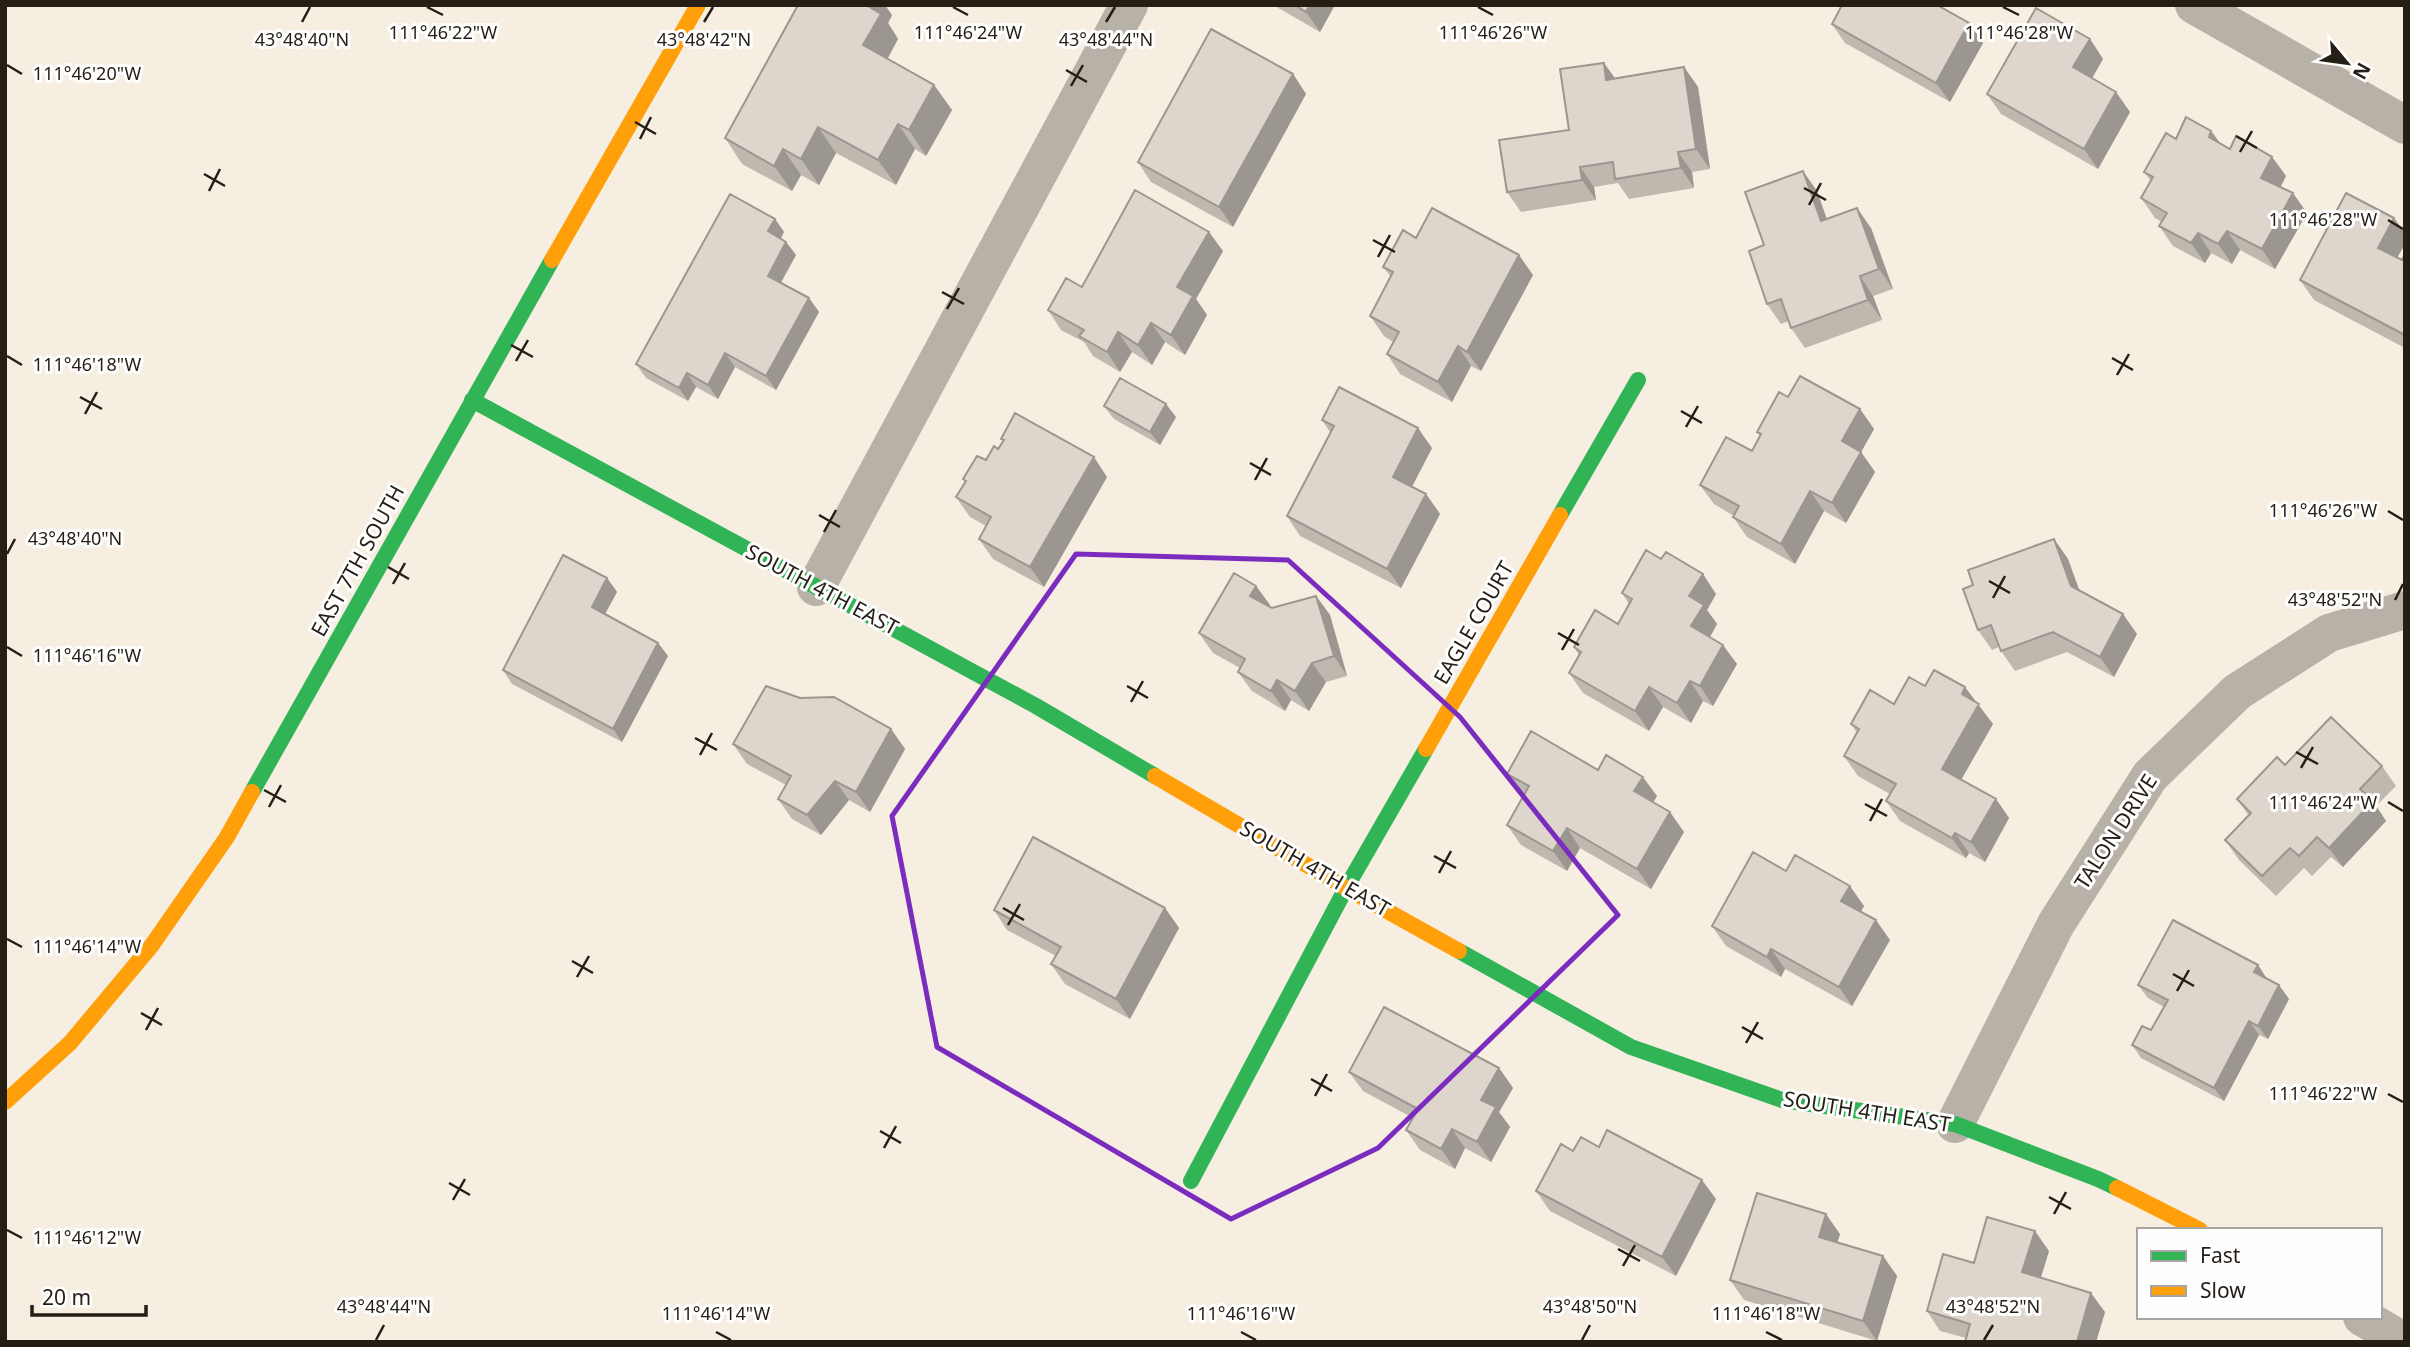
<svg xmlns="http://www.w3.org/2000/svg" width="2410" height="1347" font-family="'Noto Sans',sans-serif">
	<rect width="100%" height="100%" fill="#f7eee2"/>
	<g fill="none" stroke-linecap="round" stroke-linejoin="round">
		<path stroke="#b8b1a8" stroke-width="38" d="M2194,5l211,120
			M816,587l313,-582
			M1955,1124l101,-200 94,-148 87,-84 92,-59 76,-23
			M2362,1317l43,25"/>
		<path stroke="#30b455" stroke-width="16" d="M472,400l564,306 119,70
			M1560,515l78,-135
			M252,792l300,-532
			M1459,951l172,96 151,53 173,24 143,55 19,9
			M1191,1181l155,-293 80,-139"/>
		<path stroke="#ff9f0a" stroke-width="16" d="M552,260l146,-255
			M1426,749l134,-234
			M1155,776l191,112 113,63
			M5,1102l65,-59 82,-98 75,-108 25,-45
			M2117,1188l83,42"/>
	</g>
	<path fill="#bfb8af" d="M1273,5h62l-15,27z
		M892,15l-4,8 10,16 -11,20 47,26 18,25 -26,46 -11,-7 -19,36 -60,-32 -17,32 -18,-10 -9,16 -50,-27 -17,-26z
		M1969,23l14,20 -33,59 -105,-59 -13,-19z
		M2090,39l13,20 -11,19 38,34 -32,57 -97,-55 -14,-20z
		M1604,63l11,15 69,-11 14,20 12,82 -18,3 2,16 -65,11 -11,-16 -24,4 2,13 -75,12 -14,-20 62,-62z
		M1293,74l13,20 -73,133 -82,-45 -13,-20z
		M2211,131l9,12 10,6 42,8 14,19 -6,11 27,26 -32,56 -35,-19 -8,14 -21,-11 -6,10 -32,-17 -14,-20 3,-4 -7,-4 -14,-20 10,-17 -7,-9 32,-33z
		M1817,191l10,28 44,9 22,61 -20,7 9,24 -77,28 -14,-20 -2,-7 -8,3 -14,-20 -3,-59z
		M775,219l9,13 -3,6 5,4 10,13 -15,28 28,15 10,14 -43,78 -41,-23 -17,32 -22,-12 -8,14 -42,-23 -10,-14z
		M1416,238l117,37 -52,96 -10,-5 -19,36 -52,-28 -13,-20 6,-12 -9,-6 -14,-20 21,-39 -8,-10z
		M1223,251l-27,48 11,16 -22,40 -20,-13 -13,23 -20,-13 -12,20 -27,-16 -9,-14 -23,-12 -13,-20 34,-23z
		M2405,254v94l-91,-48 -14,-20 98,-23 4,3z
		M1788,397l72,12 14,20 -13,23 14,20 -29,51 -22,-12 -29,53 -48,-27 -14,-20 1,-1 -20,-12 -14,-19 52,-34 8,-15 -3,-4z
		M1104,406l72,11 -16,28 -46,-26z
		M1322,420l110,28 -20,39 14,7 14,20 -39,74 -101,-52 -13,-20 43,-84z
		M1001,439l106,38 -63,110 -51,-28 -14,-20 7,-13 -16,-9 -14,-20 9,-15 -2,-3 35,-30 5,-8z
		M2054,539l14,20 11,32 58,43 -23,43 -47,-25 -52,19 -14,-20 -2,-4 -7,3 -14,-20 -5,-45z
		M607,578l10,14 -12,22 53,29 10,13 -46,86 -110,-58 -9,-14z
		M1256,586l14,19 -1,1 3,2 44,-12 14,19 17,61 -21,6 -17,29 -18,-11 -6,11 -33,-20 -14,-19 2,-4 -27,-15 -14,-20z
		M1622,593l94,1 -9,16 10,14 -7,13 27,27 -24,42 -10,-5 -12,22 -28,-16 -14,24 -66,-38 -14,-20 10,-18 -5,-8 44,-23 11,-20z
		M1925,686l50,16 18,22 -32,55 35,20 13,19 -24,44 -16,-9 -3,5 -66,-37 -14,-20 4,-7 -32,-18 -14,-20 13,-23 -6,-9 43,-20z
		M800,698l91,31 14,20 -35,63 -21,-12 -28,35 -29,-16 -14,-20 8,-14 -39,-21 -14,-20z
		M2285,765l97,1 14,20 -20,20 10,15 -43,46 -12,-10 -19,19 -8,-8 -28,28 -37,-36 -14,-20 24,-24 -12,-17z
		M1598,770l59,26 -4,6 31,30 -33,57 -71,-41 -13,23 -46,-26 -14,-20 17,-30 -3,-2 -14,-19z
		M1786,871l78,35 -3,6 29,28 -38,66 -67,-37 -4,8 -55,-31 -14,-20z
		M1165,908l14,20 -49,91 -65,-35 -14,-20 5,-8 -49,-26 -13,-20z
		M2258,965l9,14 22,20 -21,40 -9,-4 -35,66 -83,-43 -9,-13 19,-15 13,-23 -16,-9 -10,-13z
		M1499,1068l14,20 -14,24 11,15 -19,35 -26,-14 -10,21 -35,-19 -14,-20 7,-12 -50,-27 -14,-19z
		M1599,1147l117,52 -40,77 -126,-65 -14,-20 37,-40z
		M1840,1234l-3,8 46,14 14,20 -20,65 -133,-41 -14,-20z
		M2049,1251l-8,27 64,34 -9,30h-131l1,-4 -26,-7 -13,-20 47,-48z"/>
	<path fill="#9b968f" d="M866,5h19l7,10 -4,8 10,16 -17,32 -18,-26z
		M1310,5h25l-15,27 -14,-20z
		M1969,23l14,20 -33,59 -14,-19z
		M2090,39l13,20 -16,28 -14,-20z
		M1604,63l14,20 -12,-3z
		M1684,67l14,20 12,82 -14,-20z
		M1293,74l13,20 -73,133 -14,-20z
		M934,85l18,25 -26,46 -17,-26z
		M2116,92l14,20 -32,57 -14,-20z
		M898,124l17,25 -19,36 -18,-25z
		M818,127l18,26 -17,32 -18,-26z
		M2211,131l14,19 -16,-13z
		M783,149l18,26 -9,16 -18,-25z
		M1678,152l14,20 2,16 -13,-20z
		M2272,157l14,19 -11,22 -14,-20z
		M1580,167l14,20 2,13 -14,-20z
		M1803,171l14,20 17,50 -13,-20z
		M2293,193l14,20 -32,56 -13,-20z
		M1857,208l14,20 22,61 -14,-20z
		M2394,218l11,15v11l-13,23 -14,-19z
		M775,219l9,13 -7,13 -9,-14z
		M2227,231l13,19 -8,14 -14,-20z
		M1209,232l14,19 -27,48 11,16 -22,40 -14,-20 6,-48z
		M2198,233l13,20 -6,10 -14,-20z
		M786,242l10,13 -19,34 -9,-13z
		M1519,255l14,20 -52,96 -14,-19z
		M1860,276l13,20 9,24 -14,-20z
		M809,298l10,14 -43,78 -10,-14z
		M1151,323l14,19 -13,23 -14,-20z
		M1118,332l14,20 -12,20 -13,-20z
		M1458,346l13,20 -19,36 -14,-20z
		M725,353l10,14 -17,32 -10,-14z
		M687,373l9,14 -8,14 -9,-13z
		M1166,404l10,13 -16,28 -10,-13z
		M1860,409l14,20 -13,23 14,20 -29,51 -14,-20 10,-62z
		M1418,428l14,20 -25,48 -14,-19z
		M1094,457l13,20 -63,110 -14,-20z
		M1810,491l14,20 -29,53 -14,-20z
		M1426,494l14,20 -39,74 -14,-19z
		M2054,539l14,20 17,47 -14,-20z
		M1703,574l13,20 -9,16 10,14 -12,22 -14,-20 -2,-30z
		M607,578l10,14 -16,29 -9,-14z
		M1256,586l14,19 -6,10 -14,-19z
		M1316,596l14,19 17,61 -13,-20z
		M2123,614l14,20 -23,43 -14,-20z
		M658,643l10,13 -46,86 -9,-13z
		M1723,645l14,19 -24,42 -13,-20z
		M1312,663l14,19 -17,29 -14,-20z
		M1277,680l14,20 -6,11 -14,-20z
		M1690,681l13,20 -12,22 -14,-20z
		M1649,687l14,20 -14,24 -14,-20z
		M1965,687l28,37 -37,65 -14,-20 20,-75z
		M891,729l14,20 -35,63 -14,-20z
		M1643,777l14,19 -9,15 -14,-20z
		M835,781l14,19 -28,35 -14,-20z
		M1996,799l13,19 -24,44 -14,-20z
		M2373,801l13,20 -43,46 -14,-19z
		M1670,812l14,20 -33,57 -14,-20z
		M1567,828l13,20 -13,23 -14,-20z
		M1955,833l14,20 -3,5 -14,-20z
		M1850,886l14,20 -9,14 -14,-19z
		M1165,908l14,20 -49,91 -14,-20z
		M1876,920l14,20 -38,66 -13,-19z
		M1771,949l14,20 -4,8 -14,-20z
		M2258,965l9,14 -13,-7z
		M2279,985l10,14 -21,40 -10,-13z
		M2249,1021l10,14 -35,66 -10,-13z
		M1499,1068l14,20 -14,24 11,15 -19,35 -14,-20 4,-42z
		M1452,1129l13,19 -10,21 -14,-20z
		M1702,1180l14,19 -40,77 -14,-19z
		M1826,1214l14,20 -7,23 -14,-20z
		M2035,1231l14,20 -13,41 -14,-20z
		M1883,1256l14,20 -20,65 -14,-20z
		M2091,1293l14,19 -9,30h-19z"/>
	<path fill="#ded6cc" stroke="#9b968f" stroke-width="2" d="M798,5h68l15,9 -18,31 71,40 -25,45 -11,-6 -20,36 -60,-33 -17,32 -18,-10 -9,17 -49,-28z
		M1295,5h15l-4,7z
		M1842,5h95l32,18 -33,60 -104,-59z
		M2036,8l54,31 -17,28 43,25 -32,57 -97,-55z
		M1211,29l82,45 -74,133 -81,-45z
		M1604,63l2,17 78,-13 12,82 -18,3 3,16 -66,11 -2,-17 -33,5 2,13 -75,12 -8,-52 70,-10 -9,-61z
		M2186,117l25,14 -2,6 21,12 6,-13 36,21 -11,21 32,15 -31,56 -35,-18 -9,13 -20,-11 -7,10 -32,-17 8,-13 -26,-15 12,-21 -9,-5 22,-39 10,6z
		M1803,171l18,50 36,-13 22,61 -19,7 8,24 -77,28 -10,-29 -14,5 -18,-53 15,-6 -19,-53z
		M1135,190l74,42 -32,55 16,9 -22,39 -20,-12 -13,22 -20,-13 -11,20 -28,-16 5,-6 -36,-20 18,-32 16,9z
		M2346,193l48,25 -16,30 24,12 3,-6v81l-105,-55z
		M730,194l45,25 -7,12 18,11 -18,34 41,22 -43,78 -41,-23 -17,32 -21,-12 -8,15 -43,-24z
		M1432,208l87,47 -52,97 -9,-6 -20,36 -51,-28 12,-22 -29,-16 23,-44 -10,-5 20,-37 13,8z
		M1800,376l60,33 -18,32 19,11 -29,51 -22,-12 -29,53 -48,-27 6,-11 -39,-21 26,-48 26,14 9,-17 -4,-2 22,-40 9,5z
		M1120,378l46,26 -16,28 -46,-26z
		M1339,387l79,41 -25,49 33,17 -39,75 -100,-53 47,-90 -12,-6z
		M1015,413l79,44 -64,110 -51,-28 12,-22 -35,-20 10,-16 -3,-2 14,-23 9,4 8,-14 4,3 6,-9 -3,-1z
		M2054,539l17,47 52,28 -23,43 -47,-25 -52,19 -10,-26 -13,5 -15,-41 10,-4 -5,-15z
		M1646,550l15,9 5,-7 37,22 -14,22 15,9 -13,21 32,19 -23,41 -10,-5 -13,22 -28,-16 -14,24 -66,-38 12,-21 -7,-5 21,-37 23,14 14,-25 -10,-6z
		M563,555l44,23 -15,29 66,36 -45,86 -110,-59z
		M1234,573l22,13 -6,10 22,12 44,-12 18,60 -22,7 -17,28 -18,-11 -6,11 -33,-19 7,-13 -46,-26z
		M1934,670l31,17 -3,7 17,10 -37,65 54,30 -25,43 -16,-9 -3,5 -66,-37 10,-17 -52,-28 15,-27 -8,-5 19,-34 24,14 15,-27 16,9z
		M766,686l34,12 34,-1 57,32 -35,63 -21,-11 -28,34 -29,-16 13,-23 -58,-32z
		M2331,717l51,49 -22,23 13,12 -44,47 -12,-11 -18,19 -9,-8 -28,28 -37,-36 26,-27 -14,-14 40,-42 8,8z
		M1531,731l67,39 8,-15 37,22 -9,14 36,21 -33,57 -70,-41 -14,23 -46,-26 22,-39 -22,-12z
		M1033,837l132,71 -49,91 -65,-35 10,-17 -67,-37z
		M1753,852l33,19 9,-16 55,31 -9,15 35,19 -37,67 -68,-38 -4,8 -55,-31z
		M2173,920l85,45 -4,7 25,13 -21,41 -9,-5 -35,67 -82,-43 10,-19 9,4 17,-30 -30,-15z
		M1384,1007l115,61 -18,32 15,7 -19,35 -25,-13 -11,20 -35,-19 12,-21 -69,-37z
		M1607,1130l95,50 -40,77 -126,-66 25,-47 12,7 8,-14 18,10z
		M1757,1193l69,21 -7,23 64,19 -20,65 -133,-41z
		M1987,1217l48,14 -13,41 69,21 -14,49h-112l5,-18 -43,-13 16,-57 31,9z"/>
	<path fill="none" stroke="#7b2cbf" stroke-width="5" stroke-linejoin="round" d="M1076,554l212,6 172,157 158,198 -240,233 -147,71 -294,-172 -45,-231z"/>
	<path fill="none" stroke="#251e15" stroke-width="2.5" d="M427,7l16,8M953,7l15,8M1478,7l15,8M2003,7l16,8M302,22l8,-15M704,22l9,-15M1106,22l9,-15M7,65l15,9M1066,70l21,12M1071,86l12,-21M635,122l21,12M2236,136l21,12M640,139l11,-22M2240,152l12,-21M204,174l21,12M1804,188l22,12M209,191l11,-22M1809,205l12,-22M2388,220l15,9M1373,240l22,12M1378,257l12,-22M942,292l22,12M947,309l12,-21M511,345l22,12M7,356l15,9M2112,358l21,12M516,361l12,-21M2117,375l12,-21M80,397l22,12M1681,411l21,12M85,414l12,-22M1686,427l12,-21M1250,463l21,12M1255,480l12,-22M2388,511l15,9M819,515l21,12M824,532l12,-22M7,554l8,-15M388,567l21,12M1989,581l21,12M393,584l12,-21M1993,598l12,-22M2395,600l8,-16M1558,633l21,12M7,647l15,9M1562,650l12,-21M1127,686l21,12M1131,702l12,-21M695,738l22,12M2296,752l22,12M700,755l12,-22M2301,768l12,-21M264,790l22,12M2388,802l15,9M1865,804l22,12M269,807l12,-22M1870,821l12,-22M1434,856l22,12M1439,873l12,-22M1003,908l21,12M1008,925l12,-21M7,939l15,8M572,961l21,12M2173,974l21,12M577,977l12,-21M2177,991l12,-21M141,1013l21,12M1742,1027l21,12M146,1030l12,-22M1746,1043l12,-21M1311,1079l21,12M2388,1094l15,8M1315,1096l12,-22M880,1131l21,12M884,1148l12,-22M449,1183l21,12M2049,1197l22,12M453,1200l12,-21M2054,1214l12,-22M7,1230l15,8M1618,1249l22,12M1623,1266l12,-21M716,1332l15,8M1241,1332l15,8M1766,1332l16,8M376,1340l8,-15M1582,1340l8,-15M1984,1340l9,-15"/>
	<g text-anchor="middle" stroke-width="6" stroke-linejoin="round" paint-order="stroke">
		<g font-size="21" fill="#251e15" stroke="#fefefe">
			<text transform="translate(358 561) rotate(-61)" y="7">EAST 7TH SOUTH</text>
			<text transform="translate(822 590) rotate(28)" y="7">SOUTH 4TH EAST</text>
			<text transform="translate(1474 623) rotate(-60)" y="7">EAGLE COURT</text>
			<text transform="translate(2116 832) rotate(-57)" y="7">TALON DRIVE</text>
			<text transform="translate(1315 869) rotate(30)" y="7">SOUTH 4TH EAST</text>
			<text transform="translate(1867 1112) rotate(9)" y="7">SOUTH 4TH EAST</text>
		</g>
	</g>
	<g font-size="18" text-anchor="middle" fill="#251e15" stroke="#fefefe" stroke-width="6" stroke-linejoin="round" paint-order="stroke">
		<text x="443" y="39">111°46'22"W</text>
		<text x="968" y="39">111°46'24"W</text>
		<text x="1493" y="39">111°46'26"W</text>
		<text x="2019" y="39">111°46'28"W</text>
		<text x="302" y="46">43°48'40"N</text>
		<text x="704" y="46">43°48'42"N</text>
		<text x="1106" y="46">43°48'44"N</text>
		<text x="87" y="80">111°46'20"W</text>
		<text x="2323" y="226">111°46'28"W</text>
		<text x="87" y="371">111°46'18"W</text>
		<text x="2323" y="517">111°46'26"W</text>
		<text x="75" y="545">43°48'40"N</text>
		<text x="2335" y="606">43°48'52"N</text>
		<text x="87" y="662">111°46'16"W</text>
		<text x="2323" y="809">111°46'24"W</text>
		<text x="87" y="953">111°46'14"W</text>
		<text x="2323" y="1100">111°46'22"W</text>
		<text x="87" y="1244">111°46'12"W</text>
		<text x="384" y="1313">43°48'44"N</text>
		<text x="1590" y="1313">43°48'50"N</text>
		<text x="1993" y="1313">43°48'52"N</text>
		<text x="716" y="1320">111°46'14"W</text>
		<text x="1241" y="1320">111°46'16"W</text>
		<text x="1766" y="1320">111°46'18"W</text>
	</g>
	<rect width="2410" height="1347" fill="none" stroke="#251e15" stroke-width="14"/>
	<rect x="2137" y="1228" width="245" height="91" fill="#fefefe" stroke="#a7a4a1" stroke-width="2"/>
	<rect x="2151" y="1251" width="35" height="10" fill="#30b455" stroke="#a7a4a1" stroke-width="2"/>
	<text x="2200" y="1263" font-size="21" fill="#251e15">Fast</text>
	<rect x="2151" y="1286" width="35" height="10" fill="#ff9f0a" stroke="#a7a4a1" stroke-width="2"/>
	<text x="2200" y="1298" font-size="21" fill="#251e15">Slow</text>
	<g transform="translate(2347 63) rotate(119)" stroke="#fefefe" stroke-width="5" paint-order="stroke">
	<path d="M0-5L12 26L0 18L-12 26Z" fill="#251e15"/>
	<text y="-10" font-size="19" font-weight="bold" text-anchor="middle" fill="#251e15">N</text>
	</g>
	<path d="M32 1305v10h114v-10" fill="none" stroke="#251e15" stroke-width="3.5"/>
	<text x="42" y="1305" font-size="21" fill="#251e15" stroke="#fefefe" stroke-width="5" paint-order="stroke">20 m</text>
</svg>
